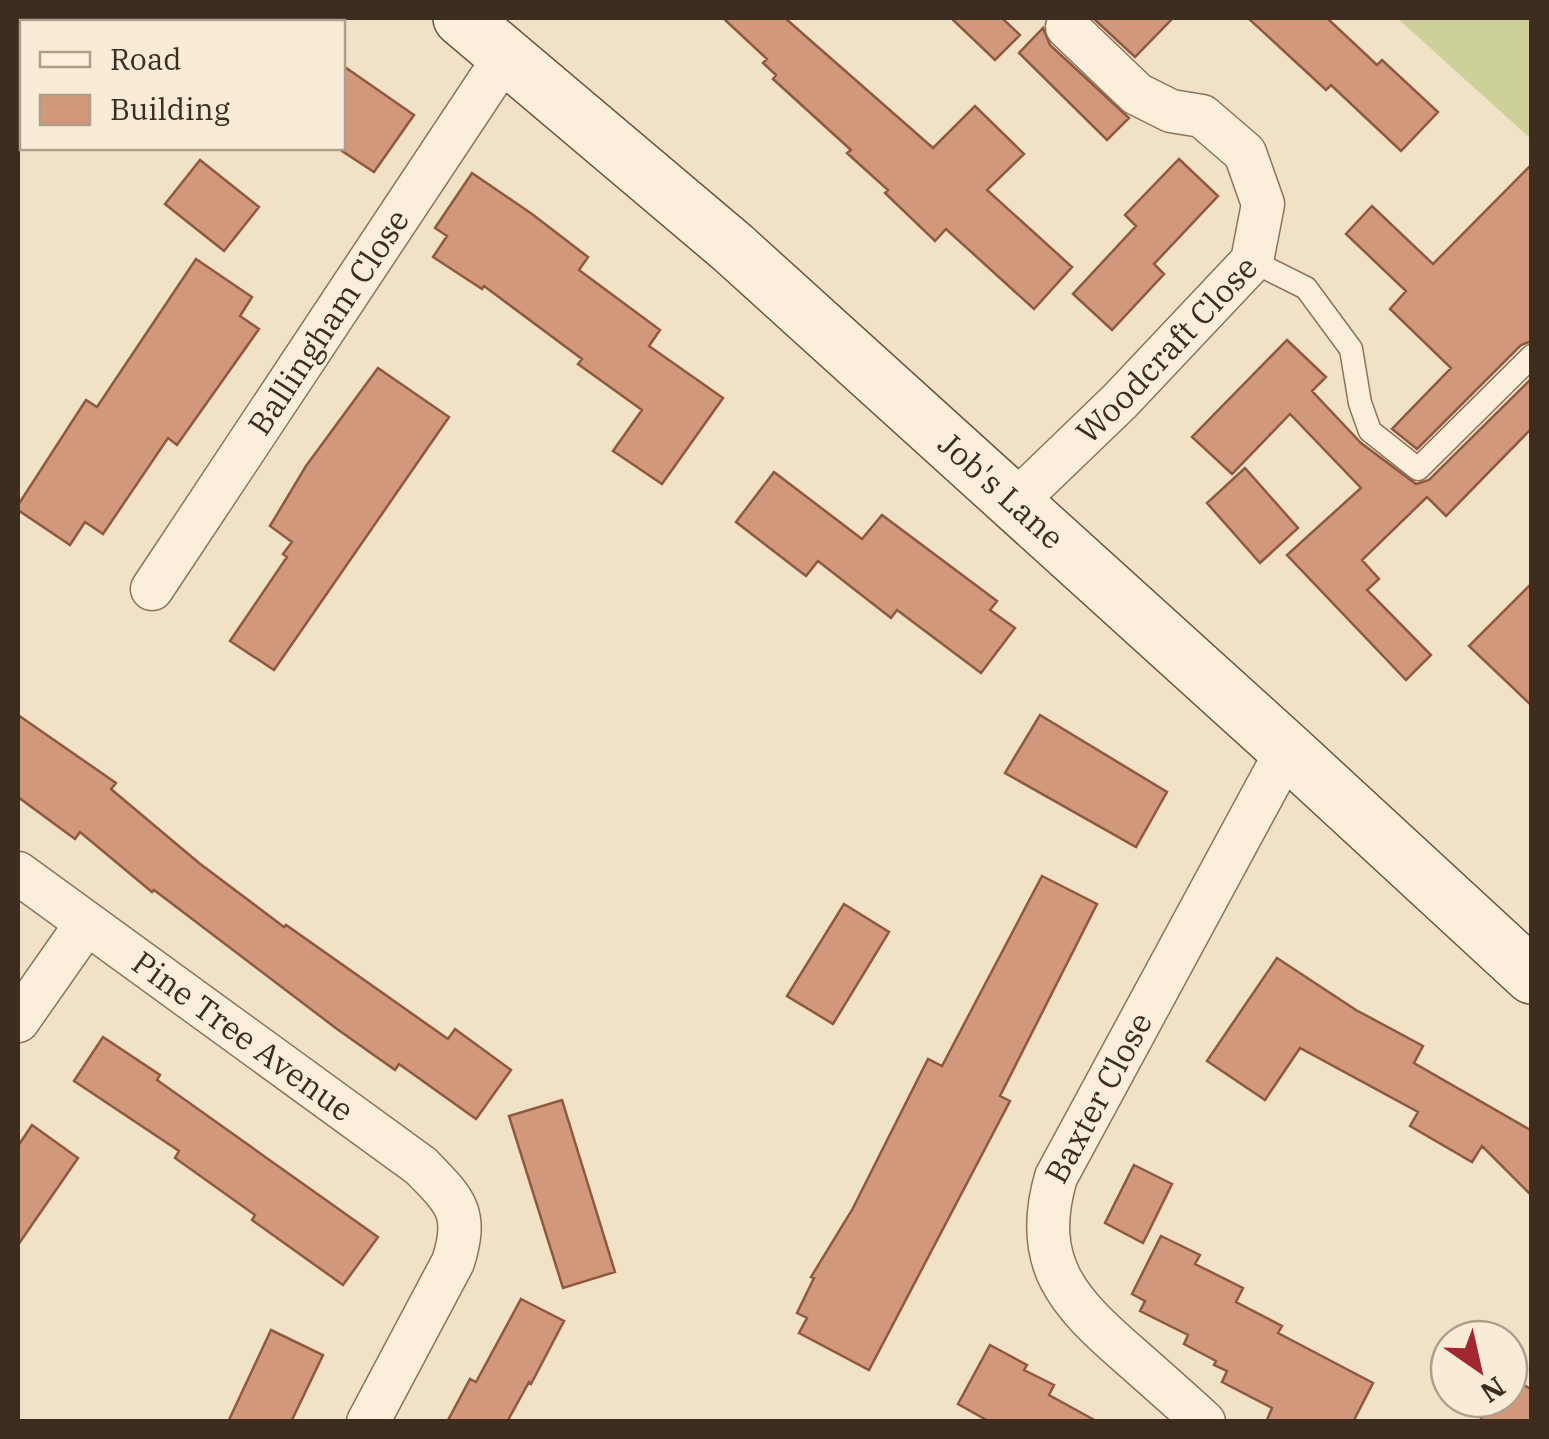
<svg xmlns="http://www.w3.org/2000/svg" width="1549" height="1439" font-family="'IBM Plex Serif',serif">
	<rect width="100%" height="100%" fill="#f1e1c7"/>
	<path fill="#ced09a" d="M1397,18h134v121z"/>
	<path fill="#d1987b" stroke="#8f593f" stroke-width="2.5" d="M723,18h62l148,130 42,-42 49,48 -37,36 85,77 -38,42 -88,-80 -11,12 -50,-48 3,-3 -41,-37 4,-3 -78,-71 3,-4 -13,-12 4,-4z
		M951,18h51l18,17 -25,25z
		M1093,18h80l-38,39z
		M1248,18h79l50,47 5,-5 56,52 -37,39 -70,-66 -5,5z
		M1043,28l7,17 79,73 -22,22 -88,-87z
		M342,65l72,50 -40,57 -32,-21z
		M1179,159l39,37 -64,68 10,10 -52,56 -39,-36 63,-68 -11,-11z
		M200,160l59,47 -35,44 -59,-47z
		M1532,164v177l-11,4 -104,104 -25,-20 59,-61 -61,-59 16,-18 -60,-57 26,-28 61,58z
		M472,173l60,41 56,43 -9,13 81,60 -11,16 74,52 -61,86 -49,-33 29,-41 -64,-46 4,-5 -98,-73 -2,3 -49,-32 14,-21 -12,-8z
		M196,259l56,38 -12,19 19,13 -82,116 -9,-7 -65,96 -18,-12 -15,23 -52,-35v-5l68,-105 11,7z
		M1287,340l39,37 -14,14 49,52 55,41 13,-4 103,-102v50l-86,88 -19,-19 -65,63 17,19 -12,11 64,65 -25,25 -119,-125 74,-67 -71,-74 -58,60 -40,-37z
		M378,368l71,49 -175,253 -44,-29 57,-84 -4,-3 9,-12 -22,-16 36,-60z
		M1245,468l53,60 -38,35 -53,-60z
		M774,472l88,67 20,-24 115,86 -7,9 25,18 -34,45 -84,-63 -6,8 -73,-57 -12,15 -70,-54z
		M1532,583v123l-63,-60z
		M18,715l98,68 -5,6 88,74 85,64 2,-2 162,114 7,-10 56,41 -35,49 -77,-55 -4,6 -58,-41 -183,-139 -2,2 -72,-60 -5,7 -57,-42z
		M1040,715l127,77 -31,55 -131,-74z
		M1042,876l55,28 -97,192 10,5 -141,269 -70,-37 8,-15 -10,-5 17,-35 -3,-1 41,-67 76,-151 14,7z
		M844,904l45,28 -56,92 -46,-28z
		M1277,958l79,52 67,36 -9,17 118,68v65l-50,-50 -10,16 -62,-36 8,-14 -118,-64 -35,52 -58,-39z
		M103,1037l57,38 -3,5 221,157 -35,48 -91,-65 3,-5 -80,-57 4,-7 -105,-70z
		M562,1100l53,172 -52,16 -54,-172z
		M32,1125l46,33 -60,87v-99z
		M1134,1165l38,19 -29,59 -38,-20z
		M1161,1236l39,19 -5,9 48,24 -7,14 46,24 -4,7 95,50 -20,39h-87l6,-14 -50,-26 5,-11 -13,-6 2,-4 -32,-17 4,-9 -48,-24 5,-10 -13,-7z
		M521,1299l43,22 -33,63 -2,-2 -22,40h-60l23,-43 6,3z
		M271,1330l52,25 -32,67h-63z
		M990,1345l37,20 -3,5 30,15 -5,10 49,27h-108l-32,-18z
		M1510,1376l22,14v32h-53l15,-23h15z"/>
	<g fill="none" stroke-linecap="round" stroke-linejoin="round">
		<defs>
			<path id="lane" d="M1252,261l54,27 45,61 9,54 10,28 48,38 114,-113"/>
			<g id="street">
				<path id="s1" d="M1013,504l107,-103 132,-140 11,-57 -18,-51 -43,-37 -31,-5 -34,-17 -70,-67"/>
				<path id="s2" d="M152,589l354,-534"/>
				<path id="s3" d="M18,873l403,293c34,35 48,46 32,96l-85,160"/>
				<path d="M18,1021l68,-97"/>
				<path id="s4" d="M1204,1422c-25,-23 -50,-45 -75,-67 -61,-53 -98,-92 -73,-178l231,-427"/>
			</g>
			<g id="secondary">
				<path id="s5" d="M461,18l272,230 554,502 245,226"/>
			</g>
		</defs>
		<use href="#lane" stroke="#8e725b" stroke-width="25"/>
		<use href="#street" stroke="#8e725b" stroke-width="45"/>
		<use href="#secondary" stroke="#70533e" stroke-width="58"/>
		<use href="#lane" stroke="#fbefdb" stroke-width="22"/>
		<use href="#street" stroke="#fbefdb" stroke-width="42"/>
		<use href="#secondary" stroke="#fbefdb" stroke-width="55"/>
	</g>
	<g text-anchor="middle" stroke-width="8" stroke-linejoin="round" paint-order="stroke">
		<g font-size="32" fill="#3e2c1f" stroke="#f8ecd7">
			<text dy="11" stroke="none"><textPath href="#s2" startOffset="320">Ballingham Close</textPath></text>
			<text dy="11" stroke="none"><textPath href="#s1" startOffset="218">Woodcraft Close</textPath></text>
			<text dy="11" stroke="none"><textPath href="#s5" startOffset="718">Job's Lane</textPath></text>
			<text dy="11" stroke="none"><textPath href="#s3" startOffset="278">Pine Tree Avenue</textPath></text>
			<text dy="11" stroke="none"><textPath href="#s4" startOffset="398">Baxter Close</textPath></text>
		</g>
	</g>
	<rect width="1549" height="1439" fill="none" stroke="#3e2c1f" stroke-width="40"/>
	<rect x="20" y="20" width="325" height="130" fill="#f8ecd7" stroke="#ae9f8d" stroke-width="2.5"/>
	<rect x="40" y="52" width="50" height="15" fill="#fbefdb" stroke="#ae9f8d" stroke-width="2.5"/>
	<text x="110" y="70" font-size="30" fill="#3e2c1f">Road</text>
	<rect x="40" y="95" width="50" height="30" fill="#d1987b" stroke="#ae9f8d" stroke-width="2.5"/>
	<text x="110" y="120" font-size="30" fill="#3e2c1f">Building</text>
	<g transform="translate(1479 1369) rotate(146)"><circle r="48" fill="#f8ecd7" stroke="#ae9f8d" stroke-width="2.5"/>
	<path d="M0-8L18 38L0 25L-18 38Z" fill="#a12731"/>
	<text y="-15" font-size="28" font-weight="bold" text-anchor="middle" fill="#3e2c1f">N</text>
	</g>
</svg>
